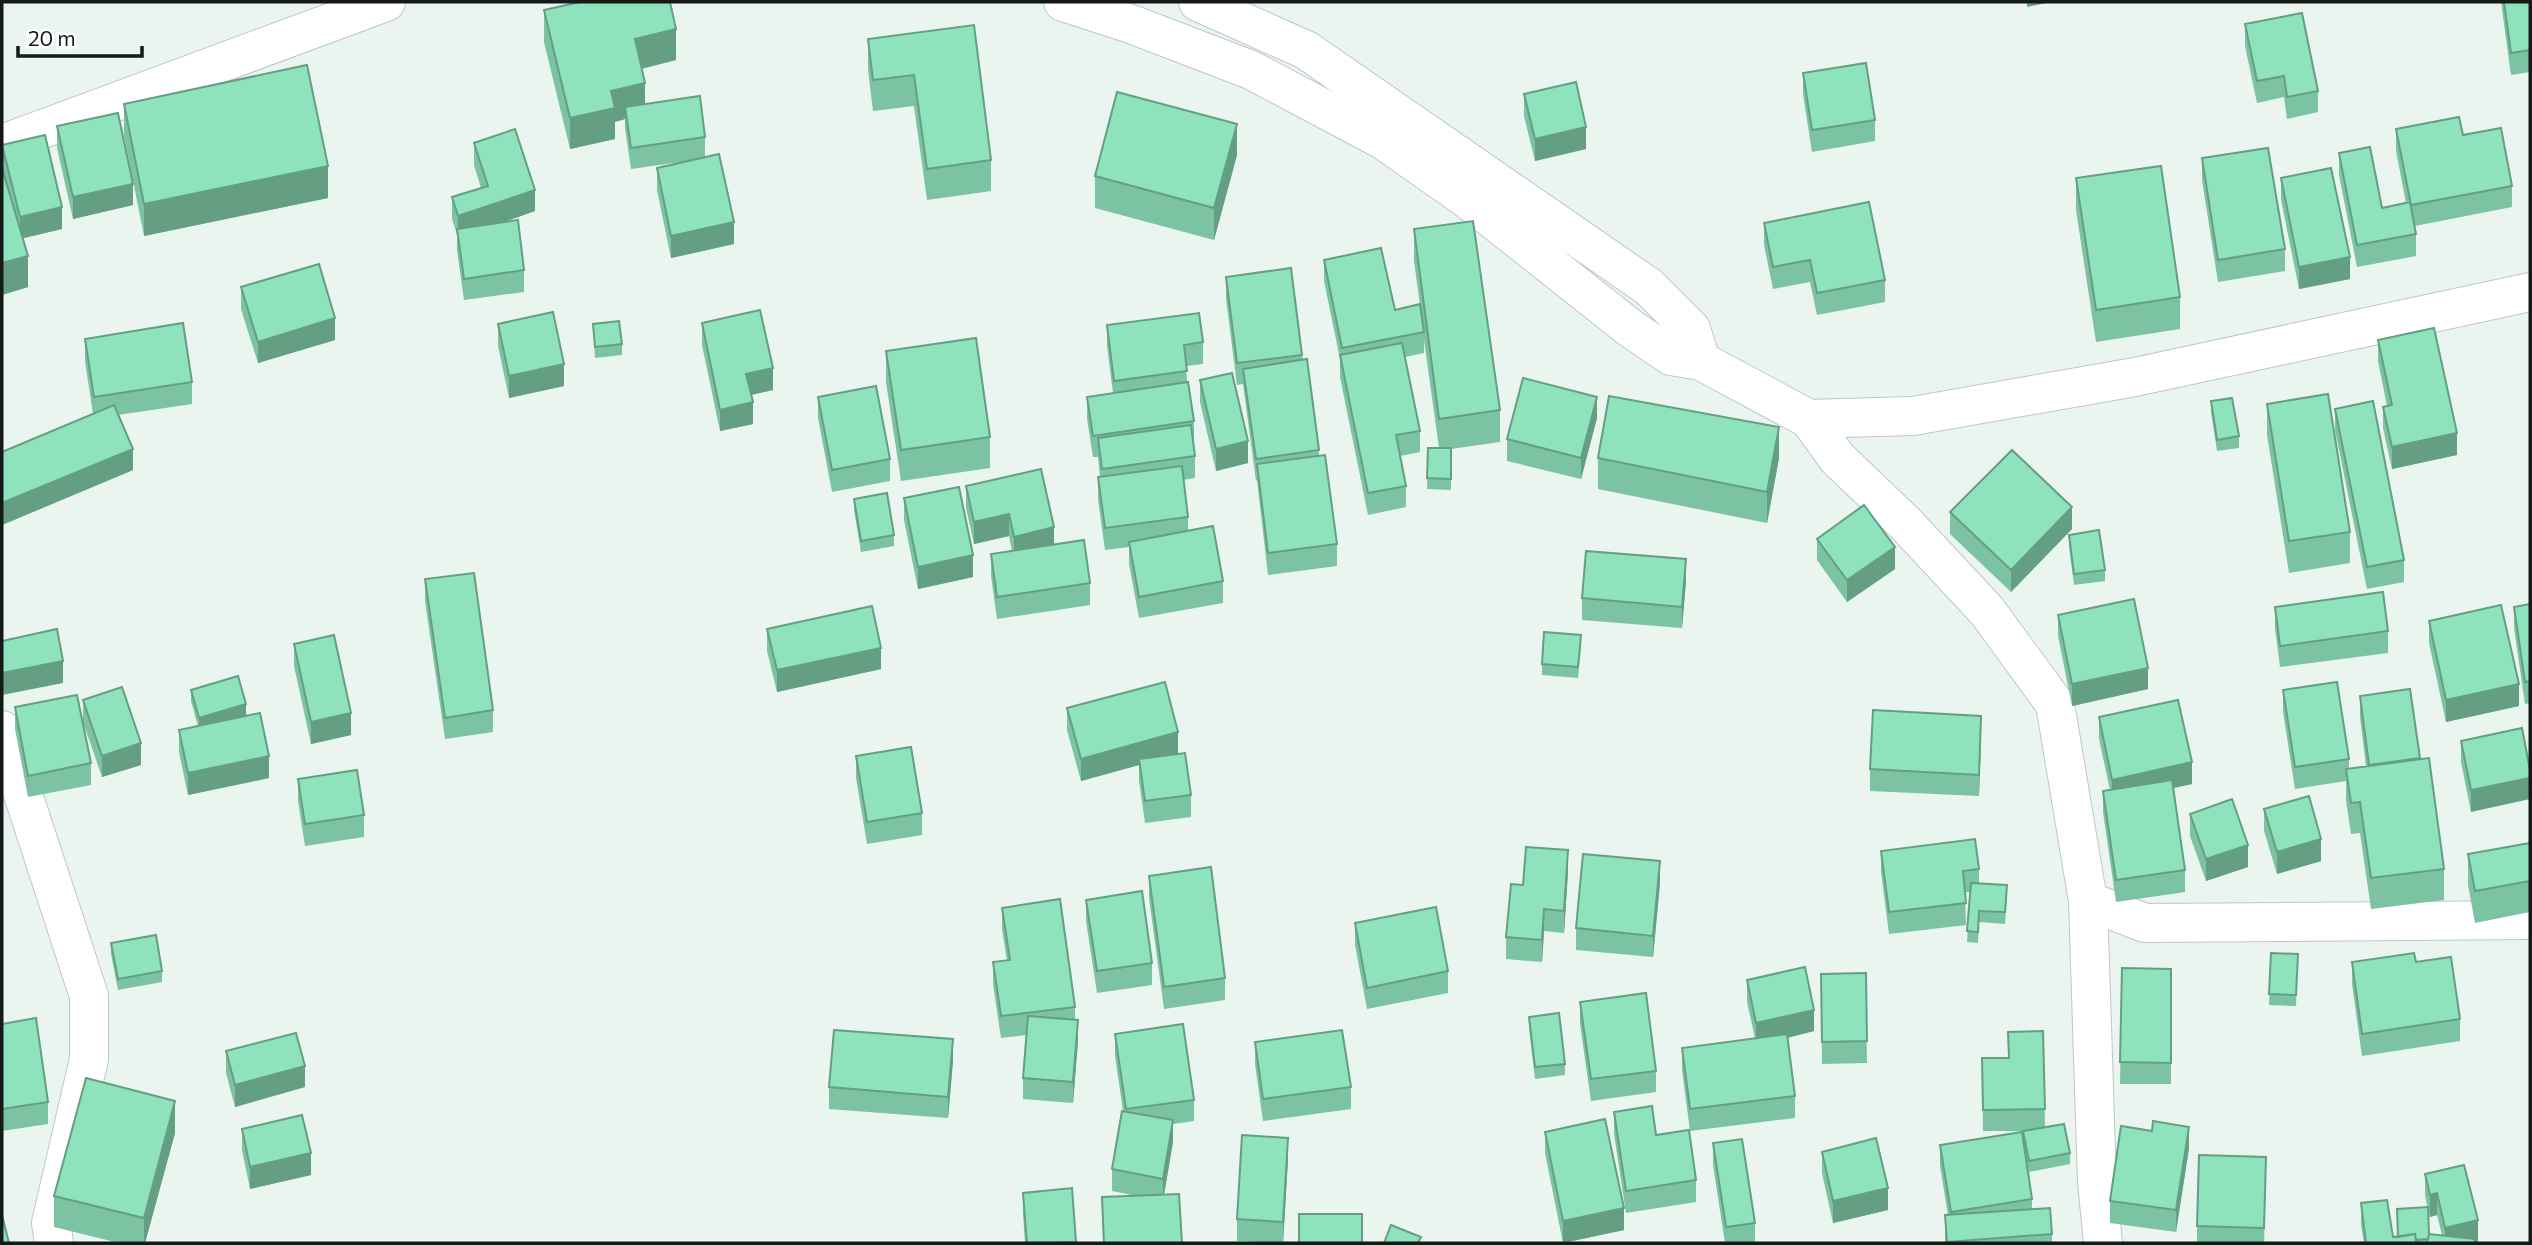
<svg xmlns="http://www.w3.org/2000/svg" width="2532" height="1245" font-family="Commissioner,sans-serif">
	<rect width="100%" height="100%" fill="#eaf5ef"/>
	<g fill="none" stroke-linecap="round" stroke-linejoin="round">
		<defs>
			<path id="minor" d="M1063,2l68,22 120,46 132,70 84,59 163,129 41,28 30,5 -10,-32 -42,-42 -343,-237 -108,-48
				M2,144l384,-142
				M1701,361l108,58 104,-3 222,-39 395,-85
				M1809,419l28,39 68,65 82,88 68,93 33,197 57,22 385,-3
				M2,730l87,266v63l-38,164 3,20
				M2088,901l9,281 6,61"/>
		</defs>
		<use href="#minor" stroke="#bec8c3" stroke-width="40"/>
		<use href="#minor" stroke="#fff" stroke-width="38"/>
	</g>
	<path fill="#7bc3a2" d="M2501,2h29v70l-19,3z
		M544,10l132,50 -34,9 3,35 60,33v21l29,86 -63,14 -14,-68v-22l31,-7 -57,8 -6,-41v-9l-10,3v17l-45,10 -26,-107z
		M2245,24l73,67v21l-31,7 -3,-22 -27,6 -12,-57z
		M974,25l17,135v31l-64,9 -13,-94 -41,5 -5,-41v-31z
		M1803,73l72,47v21l-63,11 -9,-58z
		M1524,94l62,55 -51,12 -11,-45z
		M124,104l204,94 -184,38 -20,-101z
		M57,126l76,79 -60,14 -16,-71z
		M2396,129l67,6 49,51v21l-97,19 1,8v22l-59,11 -18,-92v-22l43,55 24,-5 -10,-52z
		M474,143l61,68 -31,11 20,48v22l-60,8 -7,-50v-16l-5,-15v-22l29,-9 -7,-23z
		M2,145l60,84 -39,9 5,49 -26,8v-127l4,13 -4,-14z
		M1237,155l-23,85 -119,-32v-32z
		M2202,158l83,91v22l-67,11 -16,-102z
		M2076,178l104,119v32l-84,13 -20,-132z
		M2281,178l69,101 -51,10 -18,-89z
		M1764,223l121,57v22l-68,13 -7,-33 -37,7 -9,-44z
		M1414,229l86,181v32l-49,7v41l-24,-1 1,-41h11l-15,-108v13l-19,4 15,74v21l-20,4 6,30v21l-38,8 -28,-138v-18l-16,-78v-21l71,50 25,-5 -6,-44z
		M1226,277l76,78 17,95v6l18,88v22l-69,9 -11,-95 -1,1 -13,-97 -6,1 -11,-86z
		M241,287l94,53 -77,23 -17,-54z
		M702,323l71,67 -22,5 2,29 -33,7 -18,-86z
		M498,324l66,62 -55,12 -11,-52z
		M593,324l29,20v11l-27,3z
		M1107,325l96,17v22l-17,2 1,16 7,39v21h-1l2,14v22l-12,2 5,37v14l35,50v22l-84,15 -10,-54v-17l-24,3 -7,-51v-22h2l-2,-20h-5l-6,-38v-22l26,-4 -6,-47z
		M85,339l107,43v22l-74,11 15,55 -131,55v-73l91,-38 -8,-53z
		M2378,340l79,115 -65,14 -9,-41v-21l4,-1 -9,-45z
		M886,351l104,86v31l-89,13 -15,-99z
		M1200,380l48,83 -32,8 -16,-69z
		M818,397l72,62v22l-58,11 -14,-74z
		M2211,401l28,35v12l-22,3 -6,-39z
		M2267,404l83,128v31l-61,10 -22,-138z
		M2335,409l69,151v22l-37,7 -32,-159z
		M1597,418l-16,61 -74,-18v-22z
		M1598,458h181l-12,65 -169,-34z
		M966,486l88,59 36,38v22l-93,14 -6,-43v-22l21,-3 -3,-15 -35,8 -8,-36z
		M904,498l69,79 -55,12 -14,-69z
		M854,499l40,36v11l-33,6 -7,-42z
		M1950,512l122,17 -61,63 -61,-58z
		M2069,535l36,35v11l-31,4 -5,-39z
		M1817,539l78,30 -48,33 -30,-42z
		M425,579l68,131v22l-48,7 -20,-138z
		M1686,581l-4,47 -100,-8v-22z
		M2530,604v99l-5,1 -11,-76v-21z
		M2275,607l113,24v22l-108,14 -5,-39z
		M2058,615l90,74 -76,17 -14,-70z
		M2429,621l90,85 -73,16 -17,-79z
		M767,629l114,40 -104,23 -10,-41z
		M294,644l57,91 -40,9 -17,-78z
		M1581,646l-3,32 -36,-3v-11z
		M2410,689l10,70 24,110v31l-73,9 -11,-76 -9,1 -5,-34v-19l-51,8 -12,-77v-22l66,69v10l17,-3 -6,-49v-21z
		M191,690l55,25 -14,4 37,59 -81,17 -9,-43v-22l19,-4 -7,-25z
		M83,700l58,65 -39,12 -19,-55z
		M15,707l76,56v22l-63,12 -13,-68z
		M1067,708l111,46 13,41v22l-46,6 -6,-42v-16l-58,16 -14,-51z
		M2099,717l93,67 -18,4 11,82v22l-69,10 -13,-90v-21l7,-1 -11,-51z
		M1981,738l-2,58 -109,-5v-22z
		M2461,741l69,29 -59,42 -10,-50z
		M856,756l66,57v22l-55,9 -11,-66z
		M298,779l66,36v22l-59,9 -7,-45z
		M2264,809l57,52 -44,13 -13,-43z
		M2190,814l58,53 -42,14 -16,-45z
		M2530,843v69l-55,11 -7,-38v-31z
		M1881,851l98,18v14l28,14 -2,27 -26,-2 -1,21 -11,-1 3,-50h-5l1,33 -77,9 -8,-62z
		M1568,872l-4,61 -20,-2 -2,31 -36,-3v-22l17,-52z
		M1149,876l76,102v22l-61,9 -15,-111z
		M1660,883l-7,74 -77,-7v-22z
		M1086,900l66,63v22l-55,8 -11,-72z
		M1002,908l73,99v12l3,22 -5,62 -50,-4v-21l3,-43 -25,3 -8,-54v-22l14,-1 -5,-32z
		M1355,923l93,48v22l-81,16 -12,-64z
		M111,943l51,28v11l-44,8 -7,-36z
		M2271,953l27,1 -2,52 -27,-1z
		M2352,962h64l44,57v22l-98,15 -10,-72z
		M2122,968l49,1v115h-51z
		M1866,973l1,90 -45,1 -1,-90z
		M1747,980l67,51 -26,7 7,58v22l-105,13 -8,-61v-22l73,-10 -8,-36z
		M1580,1002l76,69v21l-65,9 -11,-77z
		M1529,1017l36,47v11l-30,4 -6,-51z
		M2,1024l46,78v22l-46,7z
		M2043,1031l2,96 25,26v11l-41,8 -5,-25 8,52v10l20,25v9h-107v-28h3l-8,-49v-21l83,-4v-10h4h-44l-1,-73h26z
		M1115,1034l79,66v21l-21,3v18l-9,53 18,48h-79l-1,-46 35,-1 -25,-5v-22l11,-58 -8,-55z
		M1255,1042l96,45v22l-88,12 -8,-57z
		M226,1051l79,36 -70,20 -9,-34z
		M953,1061l-5,57 -119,-9v-22z
		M1614,1112l42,23 40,45v22l-70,11 -12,-79z
		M242,1129l69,46 -61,14 -8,-39z
		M1545,1132l79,98 -61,13 -18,-90z
		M175,1133l-30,110h-26l-65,-16v-31z
		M1713,1143l42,80v20h-30l-12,-78z
		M2189,1148l-13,84 -66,-9v-22z
		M1822,1152l66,58 -55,13 -11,-50z
		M1288,1159l-5,84 -46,-2v-22z
		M2425,1174l53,68 -3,1h-111l-3,-18v-22l32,34 36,-3 13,1 -5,-20 -7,2 -5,-21z
		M2266,1178l-2,65h-67v-17z
		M1072,1188l4,55h-51l-2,-29v-21z"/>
	<path fill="#649f84" d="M2027,2h24l-24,5z
		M676,29v31l-41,10v-31z
		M645,83v31l-20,-7v12l-10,3v17l-45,10v-31l41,-27z
		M1237,124v31l-23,85v-32z
		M1586,127v22l-51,12v-22z
		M328,166v32l-184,38v-32z
		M133,184v21l-60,14v-22z
		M535,190v21l-77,27v-22z
		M62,207v22l-42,10v-22z
		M734,222v22l-63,14v-22z
		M28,256v31l-26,8v-32z
		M2350,257v22l-51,10v-22z
		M335,318v22l-77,23v-21z
		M564,364v22l-55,12v-22z
		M773,368v22l-27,6v-22z
		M1597,397v21l-16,61v-21z
		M753,402v22l-33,7v-21z
		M1779,427v31l-12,65v-31z
		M2457,433v22l-65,14v-22z
		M1248,441v22l-32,8v-22z
		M133,449v21l-131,55v-22z
		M2072,507v22l-61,63v-22z
		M1009,514v22l-35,8v-22z
		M1054,527v22l-40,9v-21z
		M1895,547v22l-48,33v-22z
		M973,555v22l-55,12v-22z
		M1686,559v22l-4,47v-21z
		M881,648v21l-104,23v-22z
		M63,661v22l-61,12v-22z
		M2148,668v21l-76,17v-22z
		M2519,684v22l-73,16v-22z
		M246,704v11l-47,14v-11z
		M351,713v22l-40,9v-22z
		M1981,716v22l-2,58v-21z
		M1178,732v22l-39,5v6l-58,16v-22z
		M141,743v22l-39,12v-21z
		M269,756v22l-81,17v-22z
		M2192,762v22l-80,17v-21z
		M2530,778v21l-59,13v-22z
		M2321,839v22l-44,13v-22z
		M2248,845v22l-42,14v-22z
		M1568,850v22l-4,61v-22z
		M1660,861v22l-7,74v-21z
		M1544,909v22l-2,31v-22z
		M1814,1010v21l-58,14v-22z
		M1078,1020v21l-5,62v-21z
		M953,1039v22l-5,57v-21z
		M305,1066v21l-70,20v-22z
		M175,1101v32l-30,110h-1v-25z
		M1173,1120v22l-10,58v-21z
		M2189,1127v21l-13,84v-22z
		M1288,1138v21l-5,84v-21z
		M311,1153v22l-61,14v-22z
		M1888,1188v22l-55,13v-22z
		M2437,1193v22l-7,2v-22z
		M1624,1208v22l-61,13v-22z
		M2478,1220v22l-33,1v-15z"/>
	<path fill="#8fe3bc" stroke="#649f84" stroke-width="2" d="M580,2h90l6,27 -41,10 10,44 -34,8 4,17 -45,10 -26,-108z
		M2504,2h26v48l-19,3z
		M2302,13l16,78 -31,6 -3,-21 -27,5 -12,-57z
		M974,25l17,135 -64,9 -13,-94 -41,5 -5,-41z
		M1866,63l9,57 -63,10 -9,-57z
		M307,65l21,101 -184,38 -20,-100z
		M1576,82l10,45 -51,12 -11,-45z
		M1117,92l120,32 -23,84 -119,-32z
		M700,96l5,41 -74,11 -6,-41z
		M118,113l15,71 -60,13 -16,-71z
		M2459,117l4,18 38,-7 11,58 -101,19 -15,-76z
		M515,129l20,61 -77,26 -6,-19 36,-11 -14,-43z
		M45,135l17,72 -42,10 -18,-72z
		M2370,147l12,61 28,-6 6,32 -59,11 -18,-92z
		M2268,148l17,101 -67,11 -16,-102z
		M719,154l15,68 -63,14 -14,-68z
		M2161,166l19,131 -84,13 -20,-132z
		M2,168l26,88 -26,7z
		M2331,168l19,89 -51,10 -18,-89z
		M1869,202l16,78 -68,13 -7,-33 -37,7 -9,-44z
		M518,220l6,50 -60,9 -7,-50z
		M1473,221l27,189 -61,9 -25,-190z
		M1381,248l14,62 25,-6 4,28 -82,16 -18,-88z
		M319,264l16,54 -77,24 -17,-55z
		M1291,268l11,87 -65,8 -11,-86z
		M760,310l13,58 -27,6 7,28 -33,8 -18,-87z
		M553,312l11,52 -55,12 -11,-52z
		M1199,313l4,29 -19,3 3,26 -73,10 -7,-56z
		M619,321l3,23 -27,3 -2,-23z
		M183,323l9,59 -98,15 -9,-58z
		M2434,328l23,105 -65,14 -9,-40 9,-2 -14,-65z
		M976,338l14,99 -89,13 -15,-99z
		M1402,343l18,88 -24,4 10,51 -38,7 -28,-138z
		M1307,359l12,91 -63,9 -13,-90z
		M1232,373l16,68 -32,8 -16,-69z
		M1523,378l74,19 -16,61 -74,-19z
		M1188,382l6,39 -101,15 -6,-39z
		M876,386l14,73 -58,11 -14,-73z
		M2328,394l22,138 -61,9 -22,-137z
		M1609,396l170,31 -12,65 -169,-34z
		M2232,398l7,38 -22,4 -6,-39z
		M2373,401l31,159 -37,7 -32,-158z
		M114,405l19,44 -131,54v-51z
		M1191,425l4,31 -93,13 -4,-31z
		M1428,448h23v31l-24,-1z
		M2012,450l60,57 -61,63 -61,-58z
		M1325,455l12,89 -69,9 -11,-89z
		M1182,466l6,51 -83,11 -7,-51z
		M1041,469l13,58 -40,10 -5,-23 -35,8 -8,-36z
		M959,487l14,68 -55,12 -14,-69z
		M887,493l7,42 -33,6 -7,-42z
		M1864,505l31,42 -48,33 -30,-41z
		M1213,526l10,55 -84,16 -10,-55z
		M2099,530l6,40 -31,4 -5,-39z
		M1084,540l6,43 -93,14 -6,-43z
		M1586,551l100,8 -4,48 -100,-9z
		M474,573l19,137 -48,8 -20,-139z
		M2383,592l5,39 -108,15 -5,-39z
		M2134,599l14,69 -76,16 -14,-69z
		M2530,604v77l-5,1 -11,-75z
		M2501,605l18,79 -73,16 -17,-79z
		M872,606l9,42 -104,22 -10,-41z
		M57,629l6,32 -61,12v-32z
		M1544,632l37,3 -3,32 -36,-3z
		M334,635l17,78 -40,9 -17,-78z
		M238,676l8,28 -47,14 -8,-28z
		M1165,682l13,50 -97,27 -14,-51z
		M2337,682l12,77 -54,8 -12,-77z
		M122,687l19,56 -39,13 -19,-56z
		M2410,689l10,69 -51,7 -9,-69z
		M77,695l14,68 -63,13 -13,-69z
		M2178,700l14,62 -80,18 -13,-63z
		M1873,710l108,6 -2,59 -109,-6z
		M260,713l9,43 -81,17 -9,-43z
		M2522,728l8,42v8l-59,12 -10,-49z
		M911,747l11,66 -55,9 -11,-66z
		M1185,753l6,42 -46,6 -6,-42z
		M2429,758l15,111 -73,9 -11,-76 -9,1 -5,-34z
		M357,770l7,45 -59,9 -7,-45z
		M2172,780l13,90 -69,10 -13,-89z
		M2309,796l12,43 -44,13 -13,-43z
		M2232,799l16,46 -42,14 -16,-45z
		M1975,839l4,30 -16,2 3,32 -77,9 -8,-61z
		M2530,843v38l-55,10 -7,-37z
		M1526,847l42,3 -4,61 -20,-2 -2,31 -36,-3 5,-53 12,1z
		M1583,854l77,7 -7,75 -77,-8z
		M1211,867l14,111 -61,9 -15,-111z
		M1971,883l36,2 -2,27 -26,-1 -1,21 -11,-1z
		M1142,891l10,72 -55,8 -11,-71z
		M1060,899l15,108 -74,9 -8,-54 17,-2 -8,-52z
		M1436,907l12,64 -81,17 -12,-65z
		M156,935l6,36 -44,8 -7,-36z
		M2271,953l27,1 -2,41 -27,-1z
		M2414,953l2,9 35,-5 9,62 -98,15 -10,-72z
		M1805,967l9,43 -58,13 -9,-43z
		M2122,968l49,1v94l-51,-1z
		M1866,973l1,68 -45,1 -1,-68z
		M1646,993l10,78 -65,8 -11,-77z
		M1559,1013l6,51 -30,3 -6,-50z
		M1028,1016l50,4 -5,62 -50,-4z
		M36,1018l12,84 -46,7v-85z
		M1183,1024l11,76 -68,9 -11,-75z
		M834,1030l119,9 -5,58 -119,-10z
		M1342,1030l9,57 -88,12 -8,-57z
		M2043,1031l2,78 -62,1 -1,-52h27l-1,-26z
		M296,1033l9,33 -70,19 -9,-34z
		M1787,1034l8,62 -105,13 -8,-61z
		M86,1078l89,23 -31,117 -90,-22z
		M1652,1106l4,29 33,-5 7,50 -70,11 -12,-79z
		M1122,1111l51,9 -10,59 -51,-10z
		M302,1115l9,38 -61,14 -8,-38z
		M1605,1119l19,89 -61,13 -18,-89z
		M2153,1121l36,6 -13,83 -66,-9 11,-75 31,5z
		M2064,1124l6,29 -41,8 -6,-30z
		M2022,1132l10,67 -81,13 -11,-67z
		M1242,1135l46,3 -5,84 -46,-3z
		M1876,1138l12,50 -55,13 -11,-49z
		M1742,1139l13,84 -29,4 -13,-84z
		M2199,1155l67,2 -2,71 -67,-2z
		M2464,1165l14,55 -33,8 -8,-35 -7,2 -5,-21z
		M1072,1188l4,54 -49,1 -4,-50z
		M1179,1194l3,49h-78l-2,-46z
		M2387,1200l6,37 22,-3 1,9h-50l-5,-40z
		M2428,1207l1,27 -1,5 -12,1 -1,-6 -17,3 -1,-28z
		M2050,1208l2,26 -105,8 -2,-27z
		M1299,1214h63v29h-63z
		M2,1215l7,28h-7z
		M1391,1225l30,12 -3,6h-34z
		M2429,1234l46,5 -1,4h-47z"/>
	<rect width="2532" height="1245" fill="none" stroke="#151917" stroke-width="7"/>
	<path d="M18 46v10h124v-10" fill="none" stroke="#151917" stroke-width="3.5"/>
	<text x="28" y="46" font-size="21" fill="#151917" stroke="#ffffff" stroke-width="5" paint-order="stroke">20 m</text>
</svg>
